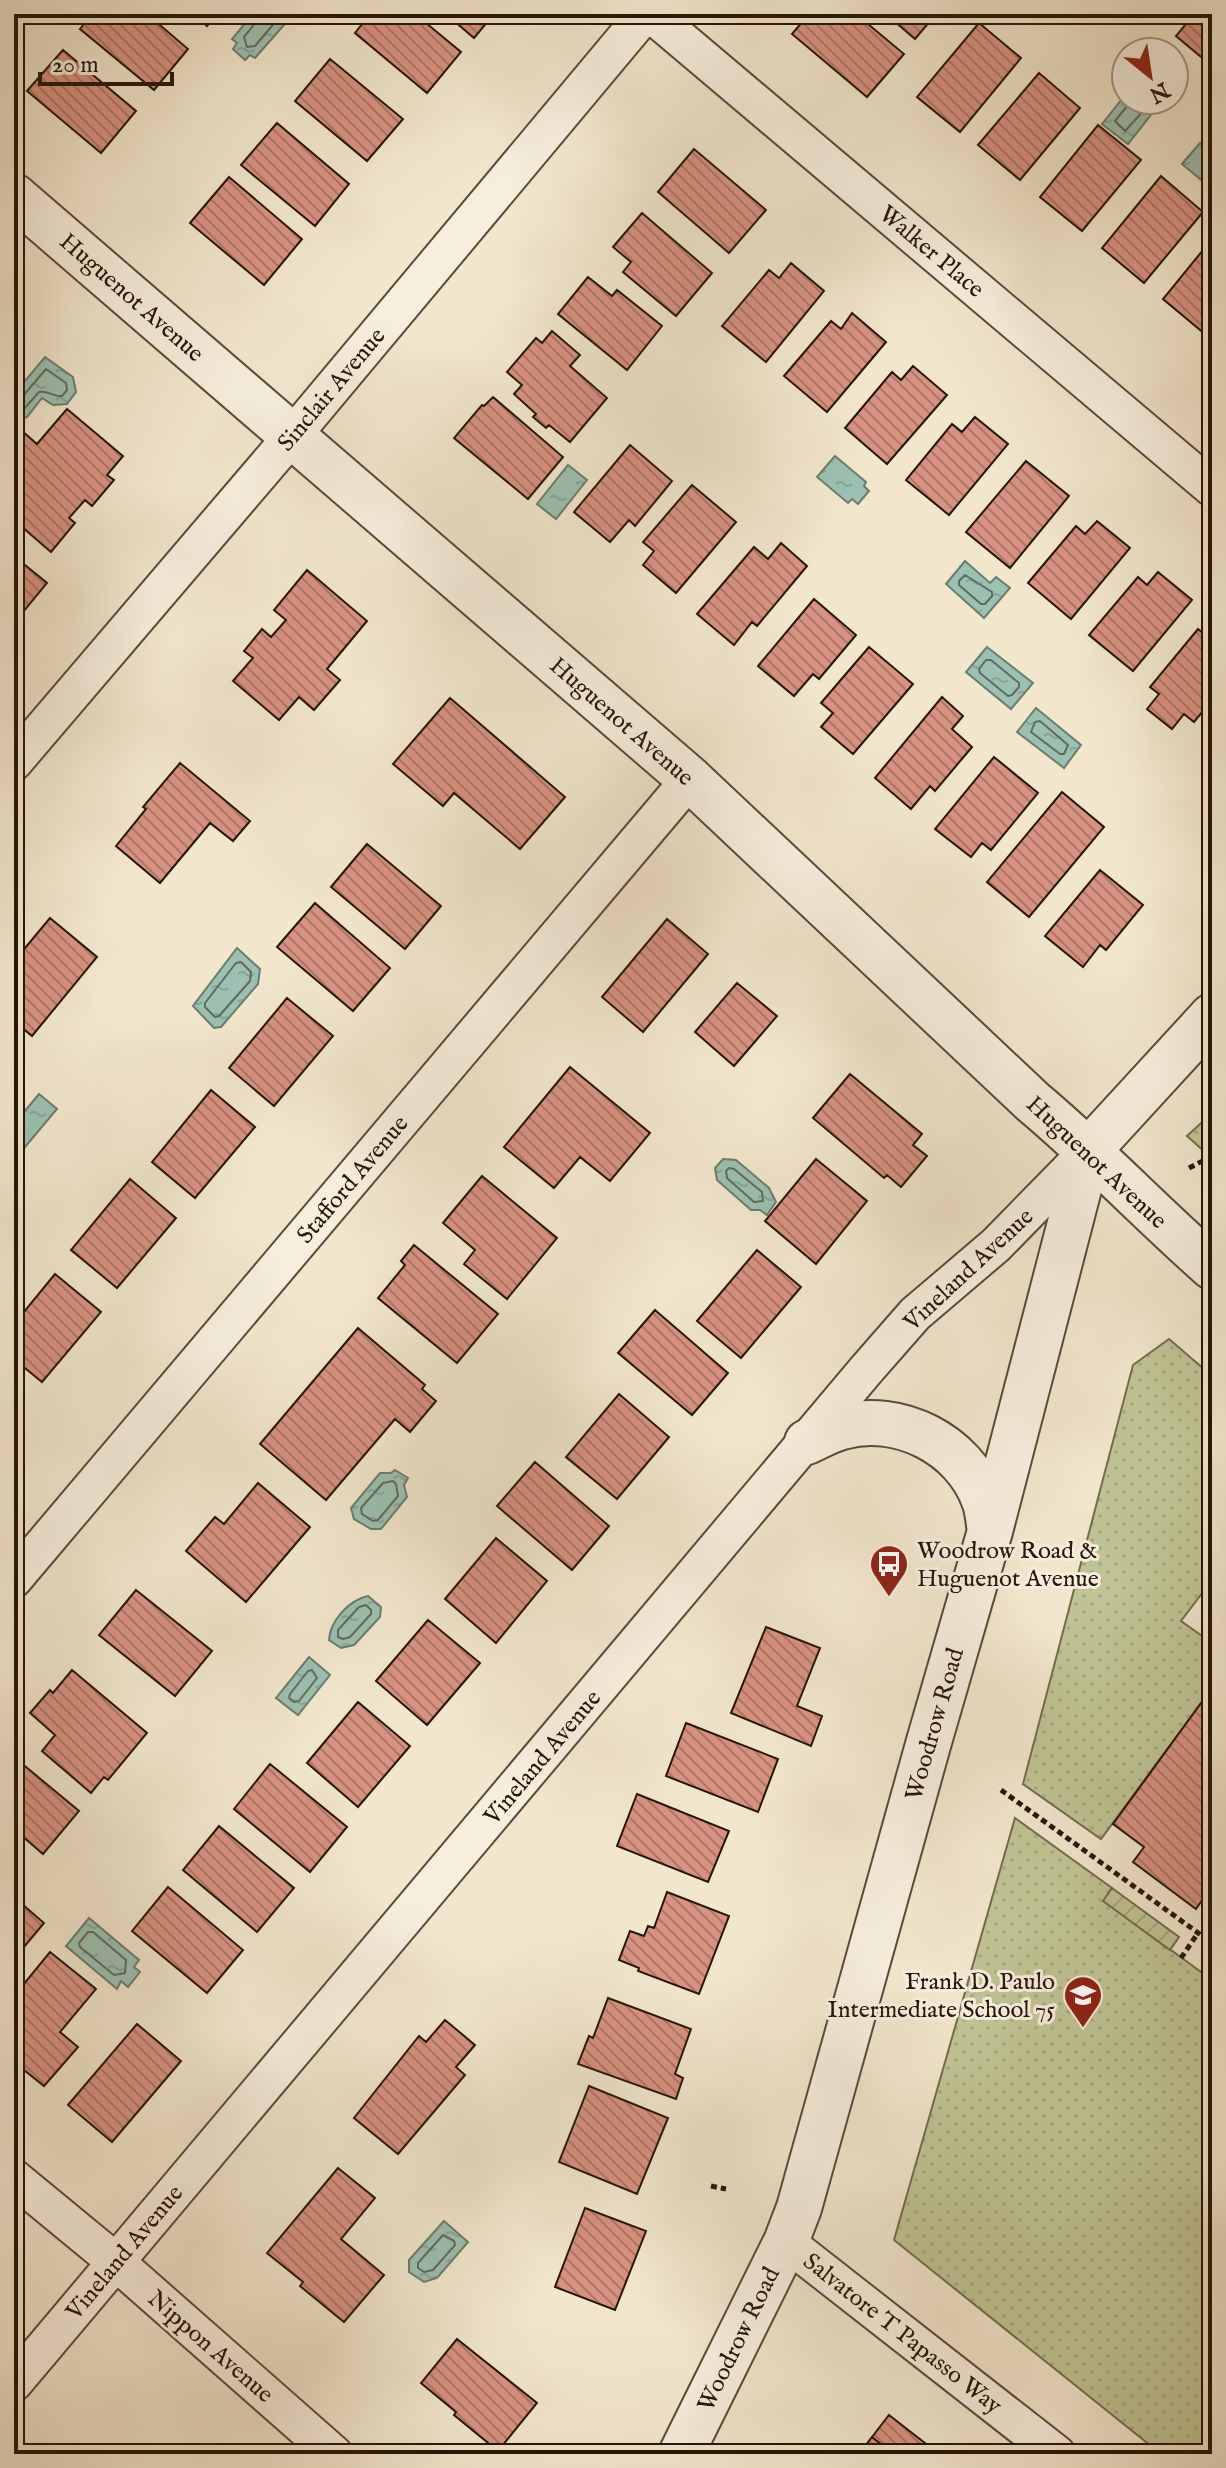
<svg xmlns="http://www.w3.org/2000/svg" width="1226" height="2468" font-family="'IM FELL English',serif">
	<defs>
		<pattern id="grass-dots" width="8" height="8" patternUnits="userSpaceOnUse" patternTransform="scale(2)"><rect width="8" height="8" fill="#c0c494"/><path d="M2 2h.1M6 6h.1" fill="none" stroke="#a5a87e" stroke-width="1.8" stroke-linecap="round"/></pattern>
		<pattern id="garden-furrows" width="10" height="10" patternUnits="userSpaceOnUse" patternTransform="scale(2)"><rect width="10" height="10" fill="#c0c494"/><path d="M-1 1l2-2M0 10L10 0M9 11l2-2" fill="none" stroke="#a5a87e"/></pattern>
		<pattern id="water-ripples" width="26" height="14" patternUnits="userSpaceOnUse" patternTransform="scale(2)"><rect width="26" height="14" fill="#9cc1b2"/><path d="M2 4q2-2 4 0t4 0M15 11q2-2 4 0t4 0" fill="none" stroke="#86a598"/></pattern>
		<pattern id="building-back-hatch" width="6" height="6" patternUnits="userSpaceOnUse" patternTransform="scale(2)"><rect width="6" height="6" fill="#d89281"/><path d="M-1 5l2 2M0 0l6 6M5-1l2 2" fill="none" stroke="#af7668"/></pattern>
	</defs>
	<rect width="100%" height="100%" fill="#f2e7cd"/>
	<filter id="stains"><feTurbulence type="fractalNoise" baseFrequency=".0025" numOctaves="4"/><feColorMatrix values="0 0 0 0 .2 0 0 0 0 .09 0 0 0 0 .02 0 0 0 .5 -.17"/></filter>
	<radialGradient id="worn" r=".72"><stop offset=".6" stop-color="#630" stop-opacity="0"/><stop offset="1" stop-color="#630" stop-opacity=".3"/></radialGradient>
	<path fill="url(#grass-dots)" stroke="#736c4e" stroke-width="2" d="M1212,1113v37l-6,3 -19,-17z
		M1169,1339l43,37v204l-31,41 31,22v45l-111,151 -78,-55 110,-419z
		M1015,1818l97,70 -8,13 108,79v474h-51l-267,-214z"/>
	<path fill="url(#garden-furrows)" stroke="#736c4e" stroke-width="2" d="M1112,1888l67,49 -9,13 -67,-49z"/>
	<path fill="url(#water-ripples)" stroke="#6d7c6e" stroke-width="2" d="M253,14h35l3,3 -36,41 -5,-3 -5,5 -12,-11 4,-6 -5,-4z
		M1126,94v6h24l8,6 -30,38 -26,-20z
		M1200,143l12,10v36l-30,-25z
		M45,357l28,20 3,15 -9,12 -14,1 -11,-7 -15,19 -13,3v-26z
		M835,456l31,26 -2,4 5,5 -11,13 -6,-5 -4,4 -31,-26z
		M568,465l19,15 -31,39 -19,-15z
		M965,561l25,22 6,-6 14,11 -26,30 -38,-34z
		M987,647l46,36 -22,26 -45,-37z
		M1036,708l45,37 -17,23 -47,-36z
		M237,948l23,21 -2,15 -37,43 -7,1 -21,-22z
		M39,1094l18,15 -37,44 -6,-5v-24z
		M723,1159l13,1 33,28 7,14 -9,13 -7,-5h-9l-34,-30 -2,-12z
		M395,1470l13,8 -4,7 3,12 -26,32h-10l-17,-10 -3,-11 29,-35h11z
		M368,1596l13,11 -1,10 -26,28 -13,3 -12,-8c1,-19 20,-40 39,-44z
		M309,1657l21,18 -32,40 -22,-17z
		M89,1918l50,42 -5,7 6,5 -12,15 -7,-6 -4,8 -51,-43z
		M444,2221l24,21 -31,36 -13,4 -15,-10v-12z"/>
	<g fill="none" stroke-linecap="round" stroke-linejoin="round">
		<path stroke="#616b5d" stroke-width="2" d="M258,14l-1,7 -13,16 3,10 8,-1 27,-32
			M1132,100l-17,21 10,10 21,-23v-8
			M14,398l9,-2 23,-27 20,14 1,7 -5,6c-9,1 -14,-6 -23,-4l-16,18 -9,2
			M965,575l27,17v4l-7,8h-4l-22,-19v-4z
			M986,660h5l28,23v4l-7,8 -4,1 -28,-23 -1,-4z
			M1040,721l28,24 -4,9h-4l-29,-22 4,-10z
			M241,962l10,10 -1,9 -31,35 -4,1 -10,-10v-4l31,-40z
			M729,1168l5,1 28,23 1,9 -9,1 -27,-24 -1,-7z
			M393,1481l3,3 2,12 -20,24 -5,1 -11,-7 -1,-6 22,-25z
			M366,1605l5,5v4l-21,23 -7,2 -5,-2v-7l21,-23z
			M312,1670l5,8 -18,23 -5,1 -5,-4 1,-4 18,-23z
			M88,1932h5l33,28 -1,13 -11,2 -34,-28 -1,-4z
			M443,2235l11,6 1,4 -22,25 -9,2 -6,-4v-5z"/>
	</g>
	<path fill="url(#building-back-hatch)" stroke="#261508" stroke-width="2" d="M92,14h55l41,35 -34,41 -74,-61z
		M193,14h24l-10,12z
		M370,14h45l46,38 -34,41 -72,-60z
		M446,14h48l-20,24z
		M809,14h47l48,40 -37,43 -75,-63z
		M886,14h50l-21,25z
		M1194,14h18v52l-36,-30z
		M979,23l42,35 -61,74 -43,-35z
		M63,50l73,61 -35,42 -74,-62z
		M330,59l73,60 -36,42 -72,-60z
		M1039,73l41,35 -60,72 -42,-35z
		M277,123l72,61 -34,42 -74,-61z
		M1098,125l43,35 -59,71 -42,-34z
		M694,149l72,61 -37,43 -71,-61z
		M1161,176l42,36 -59,71 -42,-35z
		M229,177l73,62 -38,46 -74,-62z
		M642,213l70,60 -36,43 -53,-44 8,-10 -18,-15z
		M1212,239v87l-7,8 -42,-35z
		M791,263l33,28 -58,71 -44,-36 47,-56 10,8z
		M588,277l24,19 5,-6 45,36 -35,44 -69,-56z
		M852,313l34,29 -59,70 -43,-36 47,-55 10,8z
		M552,331l28,24 -10,11 37,32 -37,44 -21,-17 -3,3 -13,-11 3,-3 -22,-20 8,-9 -15,-13 29,-34 6,5z
		M913,366l34,29 -60,69 -42,-36 47,-56 9,8z
		M493,397l70,60 -35,42 -74,-61 28,-33 2,1z
		M67,409l56,47 -16,19 7,5 -22,26 -7,-6 -16,18 6,5 -24,29 -37,-32v-41l3,-4 -3,-3v-32l8,-9 15,13z
		M975,417l33,27 -59,71 -43,-35 46,-56 10,8z
		M630,445l42,36 -37,45 -6,-6 -19,22 -36,-30z
		M1026,461l43,35 -59,72 -44,-36z
		M692,485l44,37 -60,71 -33,-28 11,-14 -11,-9z
		M1097,521l33,27 -59,71 -43,-36 48,-57 9,8z
		M781,543l26,23 -50,60 -5,-4 -18,23 -37,-31 57,-67 14,12z
		M14,556l33,27 -33,40z
		M307,570l60,51 -40,48 13,11 -26,30 -15,-13 -20,23 -46,-39 20,-23 -9,-7 18,-22 9,8 15,-17 -12,-10z
		M1158,572l34,28 -59,71 -44,-36 49,-58 9,8z
		M814,599l42,36 -37,44 -6,-5 -19,22 -36,-30z
		M1198,629l10,8 4,-6v69l-18,22 -10,-8 -12,15 -25,-20 12,-15 -9,-7z
		M869,647l44,37 -60,70 -32,-27 12,-14 -12,-10z
		M942,697l21,19 -11,13 20,18 -37,44 -5,-5 -19,23 -36,-31z
		M450,698l115,99 -45,52 -66,-56 -11,13 -50,-42z
		M994,757l44,36 -47,57 -9,-7 -11,14 -36,-28z
		M180,763l70,58 -17,20 -23,-18 -50,60 -44,-37 30,-37 -3,-2z
		M1062,792l42,35 -75,90 -42,-35z
		M367,844l74,62 -36,43 -74,-62z
		M1100,870l43,35 -37,45 -6,-5 -17,22 -38,-31z
		M315,903l75,65 -37,43 -76,-64z
		M50,918l47,39 -65,79 -18,-15v-54l4,-5 -3,-2z
		M667,919l41,35 -65,78 -41,-35z
		M737,983l40,33 -43,50 -39,-34z
		M287,998l46,38 -59,70 -45,-38z
		M570,1067l80,66 -40,48 -30,-24 -26,31 -50,-41z
		M850,1074l72,60 -9,11 14,11 -26,31 -14,-12 -3,3 -71,-60z
		M211,1090l44,37 -60,71 -43,-36z
		M816,1159l51,42 -51,63 -51,-43z
		M482,1176l75,62 -50,61 -43,-35 11,-14 -32,-27z
		M130,1179l46,39 -59,70 -46,-38z
		M414,1245l84,69 -41,49 -79,-65 27,-33 -4,-4z
		M757,1250l44,37 -60,71 -44,-37z
		M55,1274l46,38 -59,70 -28,-23v-35z
		M655,1310l73,63 -36,42 -74,-62z
		M358,1328l67,57 -3,4 14,12 -26,31 -15,-13 -69,81 -66,-56z
		M619,1394l50,43 -52,62 -51,-42z
		M535,1462l74,64 -37,44 -75,-64z
		M258,1483l52,44 -64,75 -60,-51 29,-34 9,7z
		M496,1538l51,43 -51,62 -51,-44z
		M136,1590l76,61 -37,45 -76,-61z
		M428,1620l52,43 -53,62 -51,-44z
		M766,1627l54,21 -23,58 25,10 -11,30 -80,-33z
		M72,1670l75,63 -39,47 -4,-3 -13,16 -49,-42 13,-16 -25,-22 20,-23 3,3z
		M1212,1688v213l-7,-5 -9,13 -63,-47 11,-15 -31,-23z
		M358,1702l52,44 -52,61 -51,-44z
		M686,1723l92,36 -20,53 -92,-36z
		M14,1757l65,54 -36,43 -29,-25z
		M270,1764l77,63 -37,45 -76,-63z
		M637,1794l92,37 -21,51 -91,-36z
		M219,1826l75,62 -37,44 -74,-62z
		M168,1887l75,63 -36,43 -75,-62z
		M667,1892l62,24 -30,78 -61,-23 1,-3 -20,-8 11,-29 14,5 4,-10 6,2z
		M22,1904l22,19 -30,36v-45z
		M50,1952l46,37 -36,43 18,15 -34,39 -30,-24v-66z
		M608,1998l83,31 -16,45 8,4 -7,21 -98,-35 11,-28 4,2z
		M445,2020l30,25 -19,22 9,8 -67,79 -44,-36 65,-82 7,6z
		M137,2024l44,37 -69,81 -44,-37z
		M589,2086l79,32 -31,76 -78,-32z
		M338,2168l37,30 -34,41 43,36 -40,47 -44,-36 3,-4 -36,-29z
		M585,2208l61,23 -31,79 -60,-23z
		M457,2339l80,64 -39,48 -44,-36 2,-3 -35,-29z
		M889,2415l50,39h-46l-21,-17z
		M872,2437l21,17h-34z"/>
	<g fill="none" stroke-linecap="round" stroke-linejoin="round">
		<defs>
			<path id="minor" d="M651,14l561,474
				M14,762l279,-327 352,-421
				M14,1579l676,-800
				M14,2178l102,84 218,192
				M786,2242l271,212
				M14,2383l852,-1013 49,-56 81,-69 93,-95"/>
			<path id="tertiary" d="M14,196l676,583 343,323c62,52 118,111 179,165
				M807,1442c11,-5 23,-12 35,-15 56,-16 122,17 142,73 4,10 4,21 6,31
				M681,2454l105,-212 13,-34 129,-463 62,-214 99,-381 123,-134"/>
		</defs>
		<use href="#minor" stroke="#594a39" stroke-width="40"/>
		<use href="#tertiary" stroke="#594a39" stroke-width="48"/>
		<path stroke="#261508" stroke-width="5" stroke-dasharray="6 4" stroke-linecap="butt" d="M1189,1168l23,-12
			M1001,1790l211,153
			M1181,1958l17,-25
			M711,2186l15,3"/>
		<use href="#minor" stroke="#f7efde" stroke-width="36"/>
		<use href="#tertiary" stroke="#f7efde" stroke-width="44"/>
	</g>
	<defs>
		<symbol id="bus-pin" viewBox="-11 -11 22 30"><path d="M0 17L-7.5 6A9.5 9.5 0 1 1 7.5 6Z" fill="#8f2418" stroke="#f7efde"/><path d="M-5-6H5V4H4V6H2V4H-2V6H-4V4H-5ZM-3.5-4V0h7V-4ZM-3.5 1.2v1.5H-2V1.2ZM2 1.2v1.5H3.5V1.2Z" fill="#fff"/></symbol>
		<symbol id="school-pin" viewBox="-11 -11 22 30"><path d="M0 17L-7.5 6A9.5 9.5 0 1 1 7.5 6Z" fill="#8f2418" stroke="#f7efde"/><path d="M0-5L7-2L0 1L-7-2ZM-4 1L0 2.5L4 1V4Q0 6-4 4Z" fill="#fff"/></symbol>
	</defs>
	<g fill-rule="evenodd">
		<use href="#bus-pin" x="867" y="1542" width="44" height="60"/>
		<use href="#school-pin" x="1061" y="1973" width="44" height="60"/>
	</g>
	<g text-anchor="middle" stroke-width="6" stroke-linejoin="round" paint-order="stroke">
		<g font-size="24" fill="#261508" stroke="#f7efde">
			<text transform="translate(932 251) rotate(40)" y="8">Walker Place</text>
			<text transform="translate(132 297) rotate(41)" y="8">Huguenot Avenue</text>
			<text transform="translate(331 389) rotate(-50)" y="8">Sinclair Avenue</text>
			<text transform="translate(622 721) rotate(41)" y="8">Huguenot Avenue</text>
			<text transform="translate(1097 1162) rotate(43)" y="8">Huguenot Avenue</text>
			<text transform="translate(352 1179) rotate(-50)" y="8">Stafford Avenue</text>
			<text transform="translate(968 1269) rotate(-43)" y="8">Vineland Avenue</text>
			<text transform="translate(934 1724) rotate(-74)" y="8">Woodrow Road</text>
			<text transform="translate(542 1757) rotate(-50)" y="8">Vineland Avenue</text>
			<text transform="translate(124 2252) rotate(-50)" y="8">Vineland Avenue</text>
			<text transform="translate(903 2333) rotate(38)" y="8">Salvatore T Papasso Way</text>
			<text transform="translate(738 2339) rotate(-64)" y="8">Woodrow Road</text>
			<text transform="translate(211 2346) rotate(41)" y="8">Nippon Avenue</text>
		</g>
		<g font-size="24" fill="#261508" stroke="#f7efde" text-anchor="start">
			<text x="917" y="1558">Woodrow Road &amp;<tspan x="917" dy="28">Huguenot Avenue</tspan></text>
			<text x="1055" y="1989" text-anchor="end">Frank D. Paulo<tspan x="1055" dy="28">Intermediate School 75</tspan></text>
		</g>
	</g>
	<rect width="1226" height="2468" fill="none" stroke="#f2e7cd" stroke-width="48"/>
	<rect x="16" y="16" width="1194" height="2436" fill="none" stroke="#261508" stroke-width="4"/>
	<rect x="24" y="24" width="1178" height="2420" fill="none" stroke="#261508" stroke-width="2"/>
	<g transform="translate(1150 76) rotate(150)"><circle r="38" fill="#f7efde" stroke="#a39888" stroke-width="2"/>
	<path d="M0-6L14 30L0 20L-14 30Z" fill="#8f2418"/>
	<text y="-12" font-size="22" font-weight="bold" text-anchor="middle" fill="#261508">N</text>
	</g>
	<path d="M40 72v12h132v-12" fill="none" stroke="#261508" stroke-width="4"/>
	<text x="52" y="72" font-size="24" fill="#261508" stroke="#f7efde" stroke-width="6" paint-order="stroke">20 m</text>
	<rect width="100%" height="100%" filter="url(#stains)"/>
	<rect width="100%" height="100%" fill="url(#worn)"/>
</svg>
